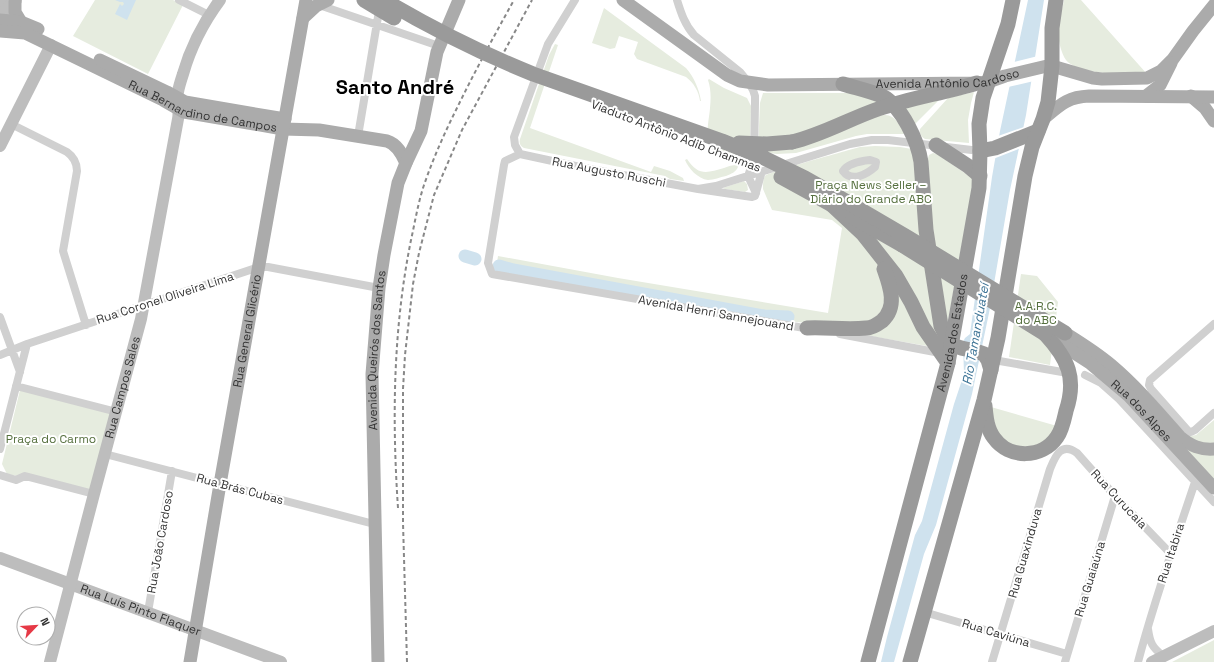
<svg xmlns="http://www.w3.org/2000/svg" width="1214" height="662" font-family="'Space Grotesk',sans-serif">
	<rect width="100%" height="100%" fill="#fff"/>
	<path fill="#e6ecdf" d="M95,0h78l10,5 -35,69 -75,-38z
		M1064,0h17l66,74c-18,1 -69,1 -81,-14 -5,-7 -7,-18 -8,-26 0,-12 4,-23 6,-34z
		M604,8l82,60c8,9 13,21 15,33h-1c-1,-9 -6,-18 -14,-24l-49,-18 -3,-5 4,-12 -19,-6 -4,12 -5,1 -18,-6z
		M555,44l3,1 -28,83 121,44 3,-6 16,5 13,7 1,3 -14,-2 -5,-3 -141,-28c-4,-2 -5,-5 -4,-9l29,-84z
		M709,79l15,9 23,10 4,8 -1,47c-8,0 -19,3 -27,2 -23,-2 -14,-32 -13,-47 1,-10 1,-19 -2,-28z
		M974,92l-3,11 -3,17 1,23 -44,-4c-4,-2 -6,-6 -5,-10l28,-31z
		M763,93h85l32,7 -15,21c6,-2 13,-6 19,-6 11,-1 17,12 21,19h-38l-11,2 -60,17 -19,1 -16,-2 -3,-2 2,-47z
		M940,99l-25,25 -12,-17z
		M875,146l25,1 12,2 26,183 -11,14 -80,-14 28,-2 10,-27 -5,11 -11,7 -43,3 -46,-3 -279,-50c-5,-3 -4,-9 -3,-15l120,22 210,35 14,-85 -10,-8 -60,-10 -9,-21c0,-4 0,-10 2,-13 3,-4 74,-23 84,-26l11,-3z
		M933,153l4,1 35,24 1,6 -25,136 -1,1 -17,-111 -2,-52 1,-3z
		M687,159c11,17 20,14 37,9 5,-2 8,-3 13,-3l1,2c-2,5 -7,7 -12,9 -6,1 -12,4 -18,4 -10,-1 -20,-12 -23,-20z
		M744,181l3,3 1,6 -3,2 -20,-3 -2,-1z
		M1021,274l16,2 21,26 -8,63 -41,-8z
		M20,390l93,24 -20,73 -5,3 -81,-16 -5,-10z
		M991,407l66,19 -4,8 -17,13h-22l-17,-13z
		M1214,420v26l-16,-2 -15,-12 8,4 5,-1z
		M1178,441l36,13v28z
		M1214,640v22h-42z"/>
	<path fill="#cfe2ee" d="M115,0h21l-9,20 -12,-6 5,-10 2,2 2,-2 -1,-2h-3z
		M1028,0h16l-18,115 -16,75 -21,123 -17,81 -36,131 -12,29 -30,108h-13l6,-25 28,-102 7,-14 32,-117 10,-30 -1,-32 2,-4 5,-4 22,-157 8,-46z"/>
	<path fill="#fff" d="M1038,56l-4,25 -26,6 6,-25z
		M1024,127l-3,21 -28,11 5,-23z"/>
	<g fill="none" stroke-linecap="round" stroke-linejoin="round">
		<path stroke="#cfe2ee" stroke-width="13" d="M465,256l10,3
			M499,266l14,4 251,46 24,1"/>
		<path stroke="#d0d0d0" stroke-width="8" d="M179,0l30,15
			M677,0c4,13 8,25 17,35l46,37 9,11 4,7 2,6v7l-1,56 -6,17
			M319,4l3,2 117,40
			M11,124l56,28c7,5 10,11 10,19l-14,80 23,74
			M358,136l21,-125
			M520,154l-15,7 -1,4 -16,98 4,11 318,55
			M520,154l60,13 118,22 54,8 3,-1 7,-25
			M520,154l-5,-9 -1,-8 34,-93 27,-44
			M870,160l6,2 -1,5c-8,7 -23,16 -32,4 5,-8 18,-10 27,-11z
			M748,176l8,17
			M698,189l18,-3 22,-7 112,-35 22,-4h16l92,11
			M0,317l20,55
			M1214,324l-64,56 -1,5 2,4 38,43h2l4,-2 19,-17
			M840,334l100,19
			M0,355l27,-11 232,-77h9l111,21
			M994,360l68,12
			M1085,375l16,8 18,16 95,103
			M16,386l101,26
			M0,449l27,-105
			M105,454l269,70
			M0,475l16,5 9,-4 69,18
			M148,612l24,-141
			M924,612l143,42
			M1148,629c2,14 4,18 15,27
			M992,662l58,-193c5,-12 11,-28 27,-16l38,43 55,57
			M1065,662l50,-166
			M1138,662c16,-61 37,-120 57,-180"/>
		<g stroke="#bdbdbd" stroke-width="12">
			<path d="M0,3l3,-3"/>
			<path d="M0,15l16,-15"/>
			<path d="M0,146l51,-101"/>
			<path id="s1" d="M0,558l281,104"/>
			<path id="s2" d="M50,662l44,-168 47,-175 37,-200c2,-9 -2,-19 0,-27 1,-6 3,-12 5,-18 8,-28 20,-51 37,-74"/>
			<path d="M1152,662l62,-31"/>
		</g>
		<g stroke="#ababab" stroke-width="13">
			<path id="s3" d="M623,0l104,75 13,6 28,4 209,-2 11,-1 17,-6 42,-10h5l41,12 9,1 45,-1 14,-7 12,-12 20,-28 21,-26"/>
			<path d="M15,2v10l6,10"/>
			<path d="M303,18l13,-12 12,-6"/>
			<path d="M0,20l21,2 17,7"/>
			<path id="s4" d="M0,31l25,2 138,67 21,12 99,17 36,1 68,11c10,3 15,13 19,22"/>
			<path d="M100,60l67,32 18,10 100,17"/>
			<path d="M1146,96l14,-11 11,-22"/>
			<path d="M1191,96l14,12 9,13"/>
			<path d="M1043,119c17,-14 24,-22 46,-23l125,1"/>
			<path d="M1065,333c16,10 32,20 46,32 26,22 47,47 69,72 11,9 20,13 34,12"/>
			<path id="s5" d="M1059,343l31,20 39,33 85,92"/>
			<path id="s6" d="M190,662l30,-178 86,-484"/>
			<path id="s7" d="M378,662l-6,-288 7,-86 5,-33 14,-72 8,-20 15,-32 16,-79 22,-52"/>
		</g>
		<g stroke="#9a9a9a" stroke-width="15">
			<path d="M843,84c13,4 27,7 39,12 20,10 36,46 39,66l5,68 15,96c14,30 20,18 43,28l4,6 3,10"/>
			<path d="M792,142c30,-7 57,-23 86,-33 33,-11 66,-16 99,-26"/>
			<path d="M936,145l32,21 12,10"/>
			<path d="M980,151l15,-3 43,-17"/>
			<path d="M832,205l31,29 33,42 15,26 12,25 25,36"/>
			<path d="M853,217l49,28"/>
			<path d="M807,328c19,-1 39,2 59,0 6,0 12,-4 16,-7 16,-14 8,-35 2,-52"/>
			<path d="M985,406c1,11 2,23 9,32 15,21 48,21 63,-1 5,-7 7,-17 9,-26 11,-33 2,-52 -21,-77"/>
			<path id="s8" d="M868,662l80,-299 31,-175 1,-37 -1,-27 4,-26 25,-74 5,-24"/>
			<path d="M910,662l74,-262 14,-62 27,-162 7,-29 11,-28 5,-17 4,-36v-38l4,-28"/>
		</g>
		<path stroke="#888" stroke-width="2" stroke-dasharray="4 3" stroke-linecap="butt" d="M398,508c-6,-89 -5,-179 13,-268 4,-18 7,-37 13,-55 9,-26 20,-51 32,-75 18,-37 38,-74 58,-110
			M407,662l-4,-139v-134l2,-34 8,-71 6,-31 15,-58 28,-65 70,-130"/>
		<path stroke="#9a9a9a" stroke-width="15" d="M364,0l30,18
			M384,0c47,28 97,53 149,74l189,67 42,17 41,20 32,18 70,41 158,96
			M739,143l28,1 25,-2
			M781,177l51,28
			M902,245l143,89"/>
	</g>
	<g text-anchor="middle" stroke-width="4" stroke-linejoin="round" paint-order="stroke">
		<g font-size="12" fill="#333" stroke="#fff">
			<text dy="4" stroke="none"><textPath href="#s3" startOffset="351">Avenida Antônio Cardoso</textPath></text>
			<text dy="4" stroke="none"><textPath href="#s4" startOffset="219">Rua Bernardino de Campos</textPath></text>
			<text transform="translate(676 136) rotate(21)" y="4">Viaduto Antônio Adib Chammas</text>
			<text transform="translate(609 172) rotate(11)" y="4">Rua Augusto Ruschi</text>
			<text transform="translate(165 298) rotate(-18)" y="4">Rua Coronel Oliveira Lima</text>
			<text transform="translate(716 313) rotate(10)" y="4">Avenida Henri Sannejouand</text>
			<text dy="4" stroke="none"><textPath href="#s6" startOffset="336">Rua General Glicério</textPath></text>
			<text dy="4" stroke="none"><textPath href="#s8" startOffset="340">Avenida dos Estados</textPath></text>
			<text dy="4" stroke="none"><textPath href="#s7" startOffset="312">Avenida Queirós dos Santos</textPath></text>
			<text dy="4" stroke="none"><textPath href="#s2" startOffset="284">Rua Campos Sales</textPath></text>
			<text dy="4" stroke="none"><textPath href="#s5" startOffset="107">Rua dos Alpes</textPath></text>
			<text transform="translate(240 489) rotate(15)" y="4">Rua Brás Cubas</text>
			<text transform="translate(1119 499) rotate(47)" y="4">Rua Curucaia</text>
			<text transform="translate(160 542) rotate(-80)" y="4">Rua João Cardoso</text>
			<text transform="translate(1025 553) rotate(-74)" y="4">Rua Guaxinduva</text>
			<text transform="translate(1171 553) rotate(-72)" y="4">Rua Itabira</text>
			<text transform="translate(1090 579) rotate(-73)" y="4">Rua Guaiaúna</text>
			<text dy="4" stroke="none"><textPath href="#s1" startOffset="150">Rua Luís Pinto Flaquer</textPath></text>
			<text transform="translate(996 633) rotate(17)" y="4">Rua Caviúna</text>
		</g>
		<g font-size="12" fill="#56703f" stroke="#fff">
			<text x="871" y="189">Praça News Seller –<tspan x="871" dy="14">Diário do Grande ABC</tspan></text>
			<text x="1036" y="310">A.A.R.C.<tspan x="1036" dy="14">do ABC</tspan></text>
			<text x="51" y="443">Praça do Carmo</text>
		</g>
		<g font-size="13" font-style="italic" fill="#3f7597" stroke="#fff">
			<text transform="translate(975 334) rotate(-80)" y="5">Rio Tamanduateí</text>
		</g>
		<g font-size="20" font-weight="bold" fill="#000" stroke="#fff">
			<text x="395" y="94">Santo André</text>
		</g>
	</g>
	<g transform="translate(36 626) rotate(65)"><circle r="19" fill="#ffffff" stroke="#adadad"/>
	<path d="M0-3L7 15L0 10L-7 15Z" fill="#e63946"/>
	<text y="-6" font-size="11" font-weight="bold" text-anchor="middle" fill="#333333">N</text>
	</g>
</svg>
